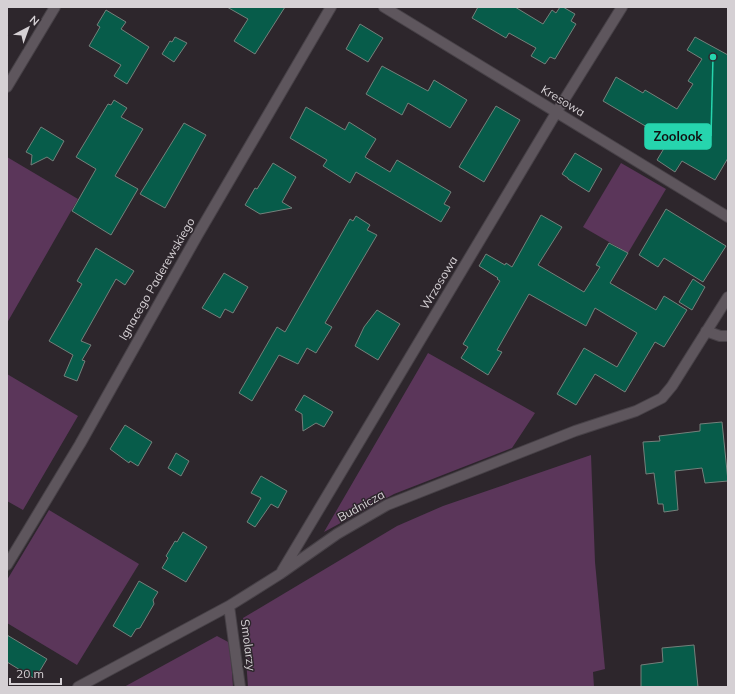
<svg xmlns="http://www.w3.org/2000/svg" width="735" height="694" font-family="Mulish,sans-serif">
	<rect width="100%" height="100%" fill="#2d262c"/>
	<path fill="#5b365a" d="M7,157l71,42 -71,124z
		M621,163l45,26 -38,64 -45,-26z
		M428,353l107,60 -23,35 -118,46 -70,38z
		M7,374l71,42 -55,94 -16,-9z
		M591,455l4,107 10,107 -12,3 1,15h-346l-5,-69 154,-92 46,-20z
		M49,510l90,54 -62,101 -70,-42v-43z
		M217,636l13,7 3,44h-109z"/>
	<path fill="#075c4a" stroke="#74807b" d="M227,7h58l-30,47 -21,-13 14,-22z
		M478,7h37l28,17 9,-14 4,3 4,-6h3l12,7 -4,7 5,3 -21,35 -5,-2 -5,7 -14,-8 5,-8 -27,-15 -3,5 -34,-20z
		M106,10l20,12 -5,7 28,18 -22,37 -13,-8 7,-11 -32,-19 11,-19 -3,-2z
		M360,24l23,14 -15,24 -22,-13z
		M175,37l12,6 -13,19 -12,-8 8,-13 2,1z
		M695,37l33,18v103l-13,22 -33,-19 -7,11 -18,-12 12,-20 -66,-39 13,-24 27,16 2,-3 32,19 16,-25 -5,-3 14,-22 -15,-9z
		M382,66l46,25 6,-11 33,20 -17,28 -42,-25 -6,12 -36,-21z
		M114,100l13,8 -6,9 22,12 -28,47 23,13 -27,46 -39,-24 24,-42 -20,-12 32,-53 3,1z
		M496,106l24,14 -36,62 -25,-15z
		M306,107l39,23 4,-8 27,17 -11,18 25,15 7,-12 54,32 -7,12 6,3 -9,15 -85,-50 -6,11 -27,-17 4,-6 -37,-22z
		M184,123l22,12 -41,73 -25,-14z
		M41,127l23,14 -11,20 -6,-4 -16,8 1,-10 -6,-3z
		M575,153l27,16 -13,23 -21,-13v-1l-6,-4z
		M273,163l23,14 -14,25 10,6 -32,6 -15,-9 10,-17 2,1z
		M666,209l60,37 -23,36 -39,-24 -6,9 -19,-12z
		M541,215l21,12 -24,38 46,27 16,-25 -4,-2 13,-22 19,10 -18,30 46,27 8,-14 23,14 -23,37 -9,-5 -30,50 -30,-18 -19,31 -19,-11 27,-46 33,19 20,-34 -42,-25 -9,18 -57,-32 -32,56 5,2 -14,23 -27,-17 7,-11 -5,-3 37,-63 -3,-2 1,-1 -19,-12 7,-12 19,11 1,-2 6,4z
		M356,216l14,9 -3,5 10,5 -52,88 7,4 -16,26 -9,-5 -9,16 -19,-9 -27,46 -13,-8 38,-66 8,5 65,-113 3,2z
		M96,248l38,23 -9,14 -9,-6 -35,62 10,4 -9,15 3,1 -8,20 -13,-5 9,-21 -24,-14 33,-57 -5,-3z
		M224,273l24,14 -15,26 -8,-4 -5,9 -18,-10z
		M693,279l12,8 -13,23 -13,-8z
		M377,310l23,14 -22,36 -23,-14 9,-19z
		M304,395l29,17 -9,15 -8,-4 -13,8 -1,-17 -7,-4z
		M722,422l6,59 -23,2 -3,-15 -27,3 3,39 -14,2 -1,-8h-5l-4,-31 -8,1 -3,-32 17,-1 -1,-5 41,-5v-7z
		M125,425l27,17 -14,24 -8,-5 -1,2 -19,-14z
		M176,453l13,8 -8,15 -13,-8z
		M261,476l26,15 -9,17 -7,-4 -16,23 -8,-5 14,-24 -10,-5z
		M183,532l24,15 -21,35 -24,-14 6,-10 -2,-2 9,-15 2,1z
		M139,581l19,11 -5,8 1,4 -14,24 -4,1 -5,8 -18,-11z
		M7,635l40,24 -12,20 -28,-17z
		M694,645l4,42h-57v-22l22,-3 -1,-14z"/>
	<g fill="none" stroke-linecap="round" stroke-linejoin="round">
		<defs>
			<path id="minor" d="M384,7l344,210
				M7,87l48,-80
				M706,331l14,5h8
				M7,565l73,-121 117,-208 134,-229
				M282,571l274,-458 66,-106
				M229,606l11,81
				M78,687l151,-81 51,-32 57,-40 50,-29 188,-74 61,-20 26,-13 10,-12 56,-89"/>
		</defs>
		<use href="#minor" stroke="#474147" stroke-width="12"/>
		<use href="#minor" stroke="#5e565d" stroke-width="10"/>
	</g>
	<g text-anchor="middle" stroke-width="3" stroke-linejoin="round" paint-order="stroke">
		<g font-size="12" fill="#d5d0d4" stroke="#2d262c">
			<text transform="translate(563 101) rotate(31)" y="4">Kresowa</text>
			<text transform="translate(157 279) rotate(-60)" y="4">Ignacego Paderewskiego</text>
			<text transform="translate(439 283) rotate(-59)" y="4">Wrzosowa</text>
			<text transform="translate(361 506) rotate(-29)" y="4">Budnicza</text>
			<text transform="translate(248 645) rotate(83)" y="4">Smolarzy</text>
		</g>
	</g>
	<path fill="none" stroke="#26d5ae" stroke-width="1.5" d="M713 57L711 136"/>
	<circle fill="#26d5ae" stroke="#2d262c" stroke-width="1.5" cx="713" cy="57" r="4"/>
	<rect fill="#26d5ae" stroke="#26d5ae" stroke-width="1.5" x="645" y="124" width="66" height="25" rx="4"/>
	<g font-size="13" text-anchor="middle" font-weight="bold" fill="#111">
		<text x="678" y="141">Zoolook</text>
	</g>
	<rect width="735" height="694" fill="none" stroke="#d5d0d4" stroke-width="16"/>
	<g transform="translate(28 28) rotate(41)" stroke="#2d262c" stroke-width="3" paint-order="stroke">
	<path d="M0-3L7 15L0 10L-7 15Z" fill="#d5d0d4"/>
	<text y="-6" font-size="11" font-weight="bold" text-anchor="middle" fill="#d5d0d4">N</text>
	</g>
	<path d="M10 678v6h51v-6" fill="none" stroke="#d5d0d4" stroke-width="2"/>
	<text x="16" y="678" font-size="12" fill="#d5d0d4" stroke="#2d262c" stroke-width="3" paint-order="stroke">20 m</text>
</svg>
